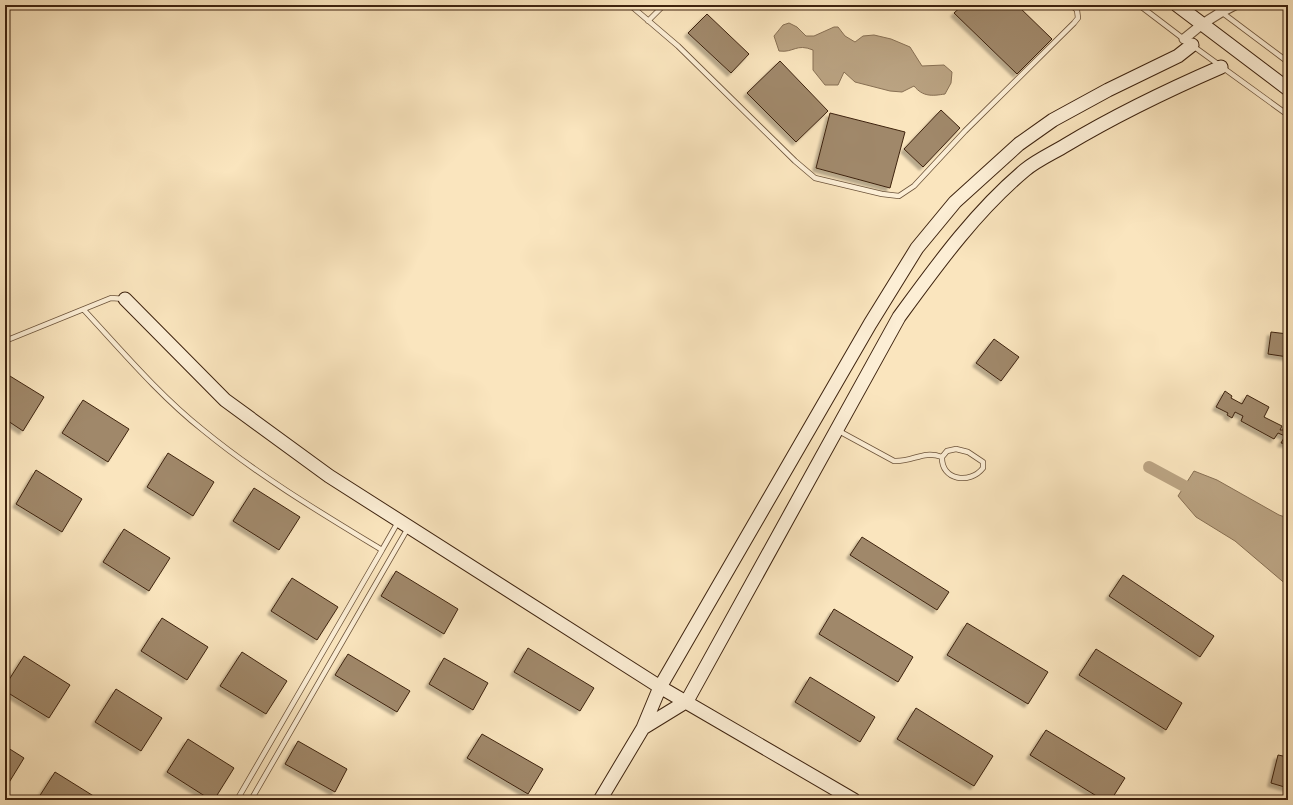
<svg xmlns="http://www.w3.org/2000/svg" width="1293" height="805" font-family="Vollkorn,serif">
	<defs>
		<filter id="shadow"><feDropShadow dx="-3.5" dy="3.5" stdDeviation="1" flood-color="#0004"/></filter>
	</defs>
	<rect width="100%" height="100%" fill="#fae5be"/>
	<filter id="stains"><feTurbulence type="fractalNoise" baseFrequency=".005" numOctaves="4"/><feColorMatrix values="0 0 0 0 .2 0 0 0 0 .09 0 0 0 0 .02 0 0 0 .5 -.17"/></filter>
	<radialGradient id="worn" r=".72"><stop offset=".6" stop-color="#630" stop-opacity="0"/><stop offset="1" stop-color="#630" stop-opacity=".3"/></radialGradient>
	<path fill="#baa382" stroke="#887054" d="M789,23l8,4 9,9h8l20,-9h4l7,9 10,6 8,-6 11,-1 17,4 19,8 12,19 22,-1 8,7 -1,11 -6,11c-13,2 -22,3 -31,-8l-12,6 -12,-1 -35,-9 -11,-10 -6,13h-13l-12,-15v-20c-17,-7 -19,3 -34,1l-5,-15 9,-11z
		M1194,471l23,9 62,35 9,3v68l-53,-45 -39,-24 -18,-21z"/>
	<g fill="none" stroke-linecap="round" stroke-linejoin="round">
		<path stroke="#baa382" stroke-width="12" d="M1149,467l50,27"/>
	</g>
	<path fill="#a0886a" stroke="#3e230f" filter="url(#shadow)" d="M963,5h54l35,34 -35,35 -63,-61z
		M707,14l42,40 -18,19 -43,-40z
		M780,61l48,50 -32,31 -49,-49z
		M941,110l19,18 -37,39 -19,-18z
		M830,113l75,19 -15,56 -74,-20z
		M1271,332l17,2v23l-20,-3z
		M994,339l25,18 -18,24 -25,-18z
		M5,373l39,24 -21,34 -18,-12z
		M1225,391l7,5 -1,2 11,6 5,-9 22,12 -5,10 18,9 -2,4h3l1,-6h4v20l-7,-1 4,-7 -7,-3 -4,6 -33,-18 2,-5 -8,-4 -3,6 -5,-3 1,-2 -12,-6z
		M83,400l46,29 -21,33 -46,-29z
		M168,453l46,29 -21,34 -46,-29z
		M36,470l46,29 -20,33 -46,-28z
		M254,488l46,29 -21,33 -46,-29z
		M124,529l46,29 -21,33 -46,-29z
		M862,537l87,55 -12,18 -87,-55z
		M396,571l62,38 -14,25 -63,-38z
		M1123,575l91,61 -14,21 -91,-61z
		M292,578l46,29 -21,33 -46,-29z
		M834,609l79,48 -15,25 -79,-48z
		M162,618l46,29 -21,33 -46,-29z
		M967,623l81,49 -20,32 -81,-49z
		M528,648l66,40 -14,23 -66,-39z
		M1096,649l86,54 -16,27 -87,-55z
		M242,652l45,29 -21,33 -46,-28z
		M348,654l62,37 -13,21 -62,-37z
		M24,656l46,29 -21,33 -44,-27v-5z
		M444,658l44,25 -15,27 -44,-26z
		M810,677l65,40 -15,25 -65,-40z
		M116,689l46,29 -21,33 -46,-29z
		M916,708l77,48 -19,30 -77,-47z
		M1046,730l79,48 -14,22h-8l-73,-45z
		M482,734l61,35 -15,25 -61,-36z
		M188,739l46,29 -20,32h-3l-44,-28z
		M298,741l49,28 -12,23 -50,-28z
		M5,746l19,12 -19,31z
		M1278,755l10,2v31l-17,-5z
		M55,772l45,28h-63z"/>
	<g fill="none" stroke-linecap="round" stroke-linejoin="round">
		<defs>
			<path id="lane" d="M630,5l48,41 117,115 20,17 67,16 17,2 15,-10 51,-55 109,-108 4,-5 -1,-8 -6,-5
				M1139,5l46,35
				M1212,5l76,57
				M648,21l16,-16
				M1193,46l95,69
				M84,310c38,41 75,85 119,120 56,46 118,83 179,120l16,-28
				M5,341l106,-43 14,1
				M837,430l57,31c20,1 28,-11 48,-4
				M956,449l12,3 15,10v6c-13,17 -42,12 -41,-11l5,-6z
				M237,800l145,-250
				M251,800l157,-272"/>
			<path id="street" d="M1184,39c16,-14 32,-25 51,-34"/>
			<path id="secondary" d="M1177,5l111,84
				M1192,45l-14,11 -70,34 -55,30 -34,24 -64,58 -38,46 -47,76 -210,363 -17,41 44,-27 212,-384c38,-52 76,-105 126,-147 12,-10 28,-17 41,-25 50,-30 102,-55 155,-78
				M125,299l100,101 104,76 331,211 194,113
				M600,800l43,-72"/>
		</defs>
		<use href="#lane" stroke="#6d543b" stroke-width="6"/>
		<use href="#street" stroke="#6d543b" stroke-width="11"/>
		<use href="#secondary" stroke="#3e230f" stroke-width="15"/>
		<use href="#lane" stroke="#fceed5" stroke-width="4.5"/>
		<use href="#street" stroke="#fceed5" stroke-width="9"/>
		<use href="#secondary" stroke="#fceed5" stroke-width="13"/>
	</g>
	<rect width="1293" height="805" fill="none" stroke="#fae5be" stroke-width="20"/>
	<rect x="6" y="6" width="1281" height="793" fill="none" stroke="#3e230f" stroke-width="2"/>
	<rect x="10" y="10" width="1273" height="785" fill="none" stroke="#3e230f"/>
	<rect width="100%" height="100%" filter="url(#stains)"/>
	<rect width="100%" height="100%" fill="url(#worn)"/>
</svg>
